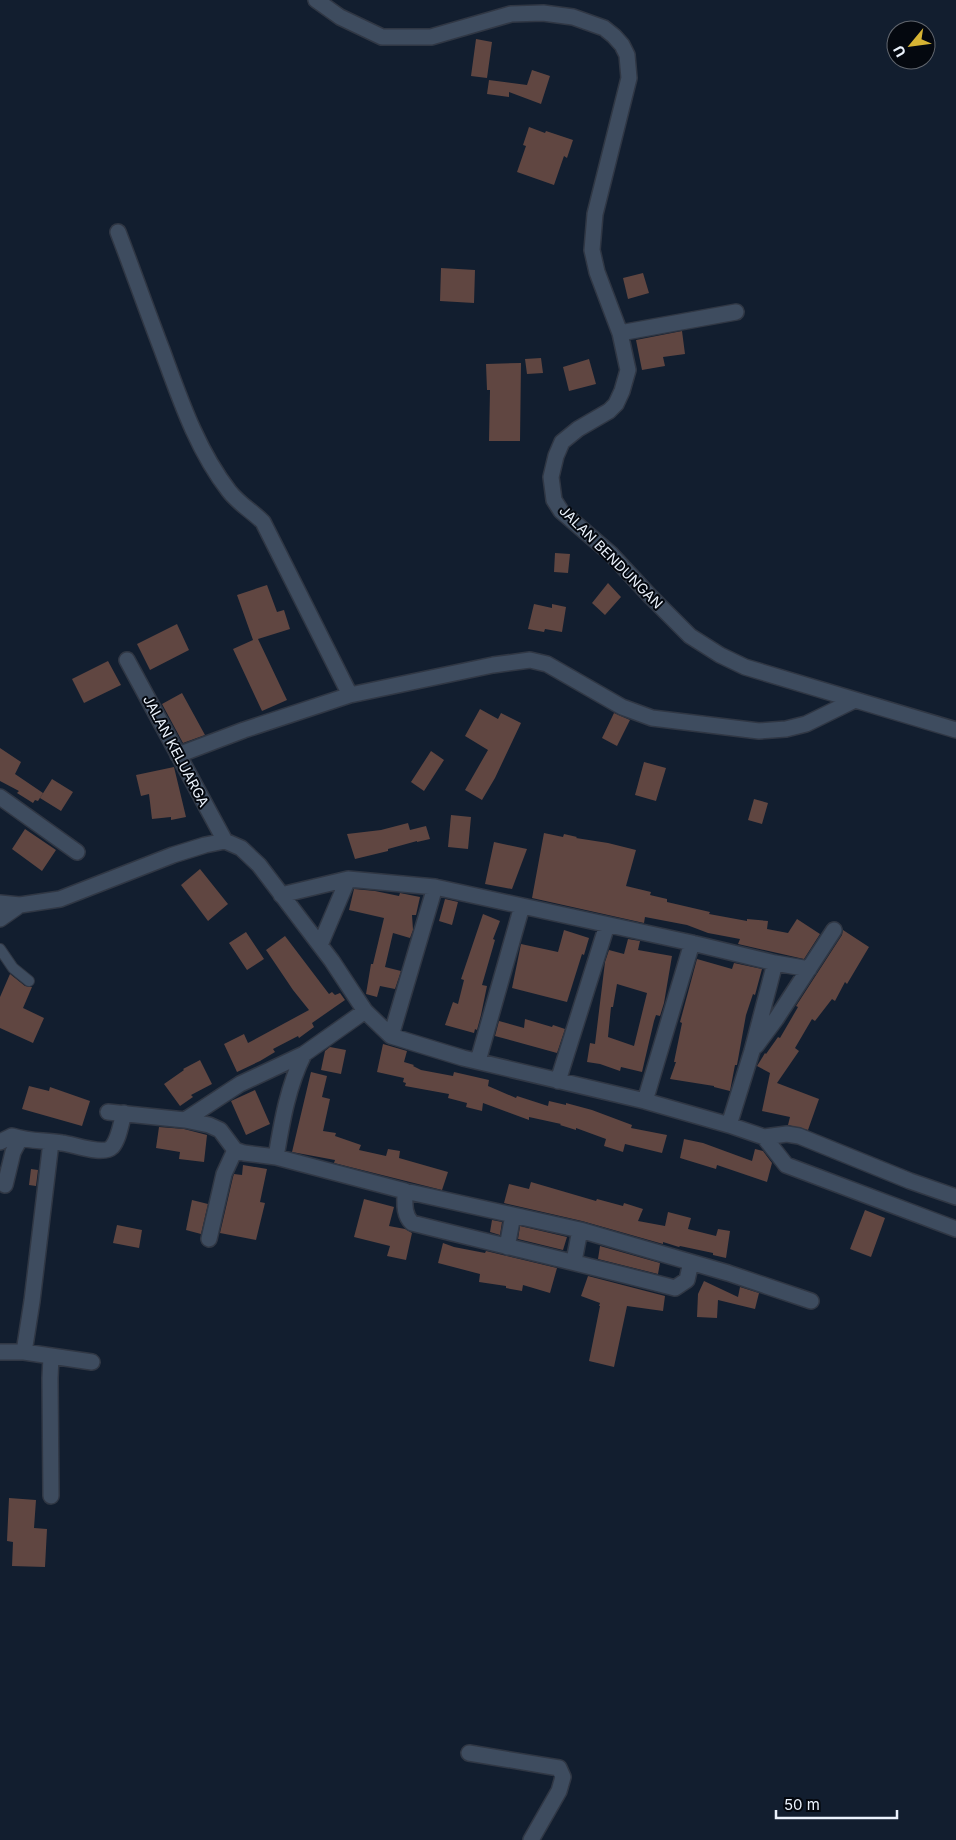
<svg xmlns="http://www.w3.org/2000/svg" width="956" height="1840" font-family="Inter,sans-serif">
	<rect width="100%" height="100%" fill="#121e2f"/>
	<path fill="#604641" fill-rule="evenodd" d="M476,39l16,3 -5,36 -16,-2z
		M532,70l18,6 -9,28 -32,-12v5l-22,-3 2,-14 38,5z
		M529,127l16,6 1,-2 27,9 -6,18 -3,-2 -10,29 -37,-13 9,-26 -3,-1z
		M441,268l34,2 -1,33 -34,-2z
		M643,273l6,20 -21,6 -5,-21z
		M682,331l3,23 -22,3 2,9 -23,4 -6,-30z
		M541,358l2,15 -16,1 -2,-15z
		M589,359l7,25 -27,7 -6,-24z
		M521,363l-1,78h-31l1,-51h-3l-1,-26z
		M555,553l15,1 -2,19 -14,-1z
		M608,583l13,14 -16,18 -13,-12z
		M267,585l10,27 7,-2 6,19 -32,10 29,61 -25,11 -29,-62 20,-9 -16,-45z
		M534,604l18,4v-4l14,3 -4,25 -17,-3 -1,3 -16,-3z
		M177,624l12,26 -39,20 -13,-26z
		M108,661l13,24 -37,18 -12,-24z
		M182,693l23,42 -22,8 -21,-39z
		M480,709l18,10 3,-6 20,10 -26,55 -13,22 -17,-10 23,-40 -23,-14z
		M614,713l16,7 -13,26 -15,-8z
		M0,748l21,14 -6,12 28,19 -5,8 -3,-1 -2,3 -16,-10 2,-2 -19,-10z
		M431,751l13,9 -20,31 -13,-9z
		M644,762l22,6 -10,33 -21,-6z
		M174,767l12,50 -15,3v-3l-19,2 -3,-25 -8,2 -5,-21z
		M52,779l21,13 -12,19 -21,-13z
		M754,799l14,4 -6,21 -14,-4z
		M451,815l20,2 -3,32 -20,-2z
		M408,823l2,7 16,-4 4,13 -13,3v-1l-29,8v2l-33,8 -8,-25 34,-4z
		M25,829l31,21 -14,21 -30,-22z
		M544,833l19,4 1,-3 13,3 -1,1 32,5 28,7 -10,36 25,6 -1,3 17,4v3l43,10 -1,2 38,7v-2l21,2 -1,8 21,4 9,-14 23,15 -16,25 -66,-15 2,-5 -32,-6 -21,-8 -42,-8 -1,6 -112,-25z
		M494,842l33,7 -15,40 -27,-5z
		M200,869l28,35 -20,17 -27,-36z
		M354,889l21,2 24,5 1,-3 20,4 -4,18h-4l1,15 -3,8 -17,-5 -8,34 16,4 -6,18 -15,-3 -3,11 -11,-3 5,-30h2l11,-46 -35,-8z
		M445,899l13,3 -6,23 -13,-4z
		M483,914l17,7 -7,18 2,1 -13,45 5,1 -6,29 -4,15 -2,-1 -1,4 -29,-8 8,-23 5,2 6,-24 -3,-1z
		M564,930l25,8 -5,17 -2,-1 -15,48 -55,-14 9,-44 37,8z
		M843,930l26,17 -22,37 -2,-2 -10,19 -3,-2 -17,22 -3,-2 -17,29 4,3 -22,32 42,16 -11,31 -20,-5 2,-8 -28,-6 8,-38 -13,-7 8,-13 1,1 12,-17 2,1 18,-31 -2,-1 46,-71z
		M246,932l18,27 -17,11 -18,-27z
		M285,936l44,58 3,-2 3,3 5,-2 5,7 -33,23 2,4 -15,11 -1,-2 -25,13 2,3 -15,9 -23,11 -13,-28 20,-10 4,9 61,-33 -16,-20 -27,-40z
		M628,939l12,2 -2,9 34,6 -8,47 -4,13 -4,-1 -2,6 -12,51 -21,-5 -1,4 -20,-7 -13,-2 3,-19 5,1 10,-82 4,-12 15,4zM617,984l30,9 -13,53 -26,-9 3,-30h2z
		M697,959l35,10 2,-6 28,6 -7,26 -2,-1 -7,21 -9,50h-2l-5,26 -16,-4v-1l-44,-7 6,-17h-2l8,-39 -2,-1z
		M10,974l15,12 7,1 -9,21 21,10 -11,25 -33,-15v-31z
		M525,1019l27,8 1,-2 12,4 -8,24 -62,-17 4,-15 25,7z
		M383,1044l24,7 -3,11 10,3 -1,1 8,4 32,6 1,-4 35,8 -1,6 28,12 1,-2 31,10 1,-5 17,4v-2l26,7 40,15 -1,3 36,7 -5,18 -37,-9 -2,8 -19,-6 2,-7 -30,-11v2l-16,-5 1,-1 -32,-7v3l-46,-17 -1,8 -16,-4 1,-4 -19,-5 1,-4 -44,-8 1,-3 -3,-1 1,-4 -27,-6z
		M330,1047l16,3 -5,24 -20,-4 4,-19z
		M200,1060l12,24 -21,11 2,2 -13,9 -16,-22 20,-14 -1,-1z
		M311,1072l16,4 -5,21 8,2 -7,32 13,2 -1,3 26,9 -2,5 27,6 2,-7 12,2 -1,7 49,14 -6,18 -108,-27 1,-3 -43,-8z
		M29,1086l20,5 1,-4 40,14 -8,25 -60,-17z
		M255,1090l15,34 -24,11 -15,-34z
		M159,1127l25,2 23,6 -3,27 -25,-3 1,-7 -24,-4z
		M684,1139l19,4 49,18 3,-12 8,2 9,12 -5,19 -50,-17 -1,4 -36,-11z
		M243,1165l24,4 -7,33 5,1 -9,37 -36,-7 13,-56 1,-3 8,1z
		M31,1169l7,1 -2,16 -7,-1z
		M531,1182l65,19 1,-2 26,7 1,-3 19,6 -5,12 27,5 3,-14 23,6 -3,11 28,7 2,-7 12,2 -4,27 -13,-3v-2l-33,-7 -1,1 -16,-5v2l-81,-23 -78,-18 5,-19 20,5z
		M364,1199l30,8 -5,19 16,3 7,4 -6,27 -19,-4 3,-10 -36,-9z
		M192,1200l16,4 -7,30 -15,-4z
		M865,1210l20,8 -14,39 -21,-8z
		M492,1220l10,2 -2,13 -10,-3z
		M117,1225l25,5 -3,18 -26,-5z
		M520,1226l47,11 -4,13 -45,-11z
		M443,1243l11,4 31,6 1,-2 71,17 -7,25 -27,-8 -1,6 -16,-3v-2l-27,-4 1,-8 -42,-11z
		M600,1246l60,17 -2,11 -60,-15z
		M588,1276l77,20 -2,15 -36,-5 -13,61 -25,-6 11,-55h-1l1,-3 -19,-7z
		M704,1281l34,16 2,-10 19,6 -4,16 -37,-9 -1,18 -20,-1 1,-23z
		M9,1498l27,2 -2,28 13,1 -2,38 -33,-1 1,-24 -6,-1z"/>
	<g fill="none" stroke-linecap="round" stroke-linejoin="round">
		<defs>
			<path id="lane" d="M0,949l13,19 16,13"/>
			<path id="street" d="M316,0l24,17 42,20h49l80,-23 32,-1 30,4 31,11 10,8 8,9 5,10 2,23 -34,136 -3,36 5,22 23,61 8,37 -6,21 -6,13 -7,7 -31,18 -16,13 -6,14 -5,21 3,23 7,11 50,43 39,42 40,40 30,19 25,12 211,63
				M118,232c15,39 29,79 44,118 18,49 35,100 67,141 10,13 23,20 34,31l87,173
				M620,333l116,-21
				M127,660l98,181
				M178,755l66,-25 106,-35 143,-30 37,-5 17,4 75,43 30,11 107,13 27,-2 20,-5 49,-24
				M0,797l77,55
				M281,895l67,-16 87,8 257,56 83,20 34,6
				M0,903l20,2 40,-6 113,-44 32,-10 20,-4 16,7 18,17 73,96 33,50 26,25 72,22 182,43 84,24 35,12 23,-3 12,2 111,45 46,16
				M0,919l20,-14
				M320,945l28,-66
				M391,1036l44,-149
				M756,1046l20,-27 58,-89
				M478,1061l44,-155
				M558,1081l49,-156
				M645,1101l47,-158
				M108,1112l77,8 55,-36 64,-30 61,-43
				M185,1120l24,5 11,5 15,20 9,3 32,4 129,34 175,39 148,43 83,28
				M729,1125l23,-74 23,-88
				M764,1137l22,28 170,64
				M0,1142l12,-6c19,6 32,4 50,7 11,1 41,13 50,4 7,-8 9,-24 12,-34
				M276,1157c6,-36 12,-71 28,-103
				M5,1185l8,-33 7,-13
				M405,1191c0,11 -2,23 7,32 87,22 175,42 263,65l12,-8 4,-18
				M209,1239l15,-65 11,-24
				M507,1247l6,-32
				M574,1261l6,-31
				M0,1352h24l68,10
				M24,1352l8,-51 19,-159
				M51,1356l-1,22 1,118
				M469,1753l90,15 4,9 -4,14 -28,49"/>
		</defs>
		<use href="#lane" stroke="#303744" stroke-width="12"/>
		<use href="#street" stroke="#303744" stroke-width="18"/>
		<use href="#lane" stroke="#3e4c5f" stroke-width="10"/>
		<use href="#street" stroke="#3e4c5f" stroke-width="15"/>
	</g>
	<g text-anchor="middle" stroke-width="4" stroke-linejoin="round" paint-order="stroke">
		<g font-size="14" fill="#ecf3fd" stroke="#04080f">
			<text transform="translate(611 557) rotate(45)" y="5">JALAN BENDUNGAN</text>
			<text transform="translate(176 751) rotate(62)" y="5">JALAN KELUARGA</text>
		</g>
	</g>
	<g transform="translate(911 45) rotate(241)"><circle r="24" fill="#04080f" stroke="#61666e"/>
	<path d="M0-4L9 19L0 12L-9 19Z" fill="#d7b434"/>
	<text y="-8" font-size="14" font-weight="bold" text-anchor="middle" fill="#ecf3fd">U</text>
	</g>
	<path d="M776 1810v8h121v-8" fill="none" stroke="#ecf3fd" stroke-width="2.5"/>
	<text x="784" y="1810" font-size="15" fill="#ecf3fd" stroke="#04080f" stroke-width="4" paint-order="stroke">50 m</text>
</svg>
